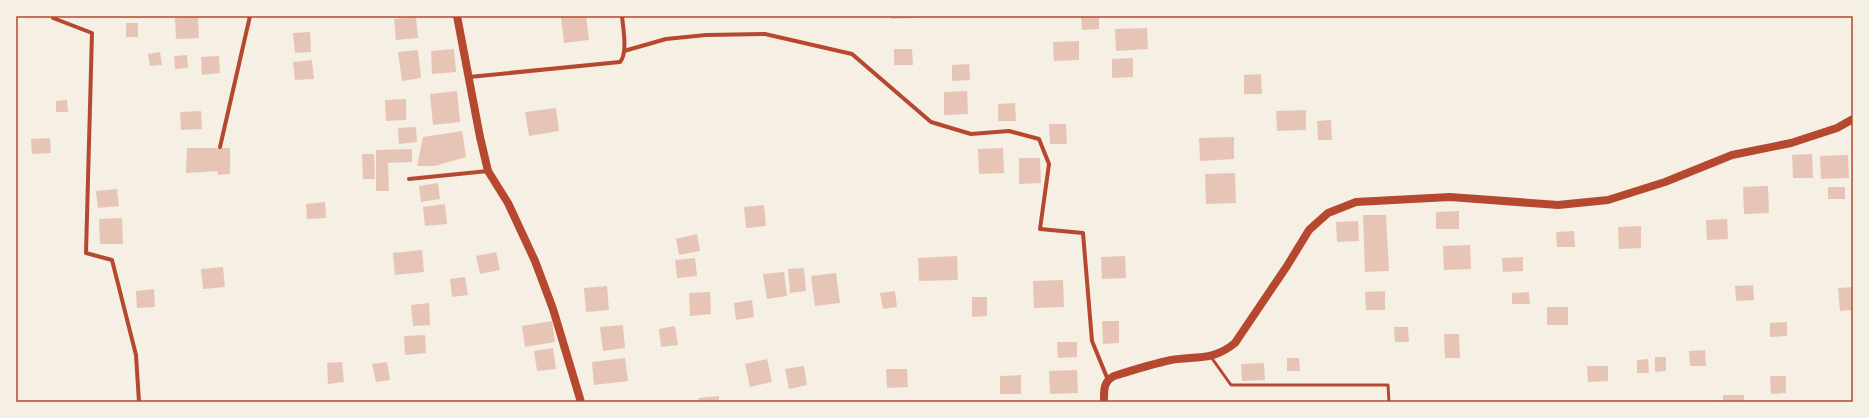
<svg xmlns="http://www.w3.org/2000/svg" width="1869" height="418" font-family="Lato,sans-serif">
	<rect width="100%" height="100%" fill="#f6efe4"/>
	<path fill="#e6c5b7" d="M574,16h12l3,24 -25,3 -3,-26z
		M891,16h22v2l-22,1z
		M1081,16h18v13l-17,1z
		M198,17l1,21 -23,1 -1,-21z
		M416,17l2,21 -22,2 -2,-21z
		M126,23h12v14h-12z
		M1147,28l1,21 -32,2 -1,-22z
		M310,32l1,20 -16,1 -2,-20z
		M1079,41v19l-25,1 -1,-19z
		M454,49l2,23 -24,2 -1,-23z
		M894,49h18l1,16h-19z
		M418,50l3,28 -19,3 -4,-29z
		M160,52l2,13 -12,1 -2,-12z
		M187,55l1,13 -13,1 -1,-13z
		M219,56l1,17 -18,2 -1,-18z
		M1133,58v19l-21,1v-19z
		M312,60l2,19 -19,1 -2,-18z
		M969,64l1,16 -18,1v-16z
		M1261,74l1,20h-18v-19z
		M457,91l3,31 -27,3 -3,-31z
		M967,91l1,23 -24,1v-23z
		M406,99v21l-20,1 -1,-21z
		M67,100l1,12h-12v-11z
		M1015,103l1,18h-18v-17z
		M556,108l3,23 -30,5 -4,-24z
		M1306,110v20l-29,1 -1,-20z
		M201,111l1,18 -21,1 -1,-18z
		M1331,120l1,20h-14l-1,-19z
		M1049,124h17l1,20h-17z
		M416,127l1,15 -18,2 -1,-16z
		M462,131l4,26 -31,9h-18l6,-29z
		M1234,137v22l-34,2 -1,-23z
		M50,138l1,15 -19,1 -1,-15z
		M187,148h43v26l-12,1 -1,-4 -31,2z
		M1003,148l1,25 -25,1 -1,-25z
		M412,149v13l-24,1 1,28h-13v-41z
		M362,154h12l1,25h-12z
		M1812,154l1,24h-20l-1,-23z
		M1848,155l1,23 -28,1 -1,-23z
		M1019,158h21l1,25 -22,1z
		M1235,173l1,30 -30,1 -1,-30z
		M438,183l2,16 -19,3 -2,-16z
		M1768,186l1,27 -25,1 -1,-27z
		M1828,187h17v12h-17z
		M117,189l2,17 -21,2 -2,-17z
		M325,202l1,16 -19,1 -1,-15z
		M445,204l2,20 -22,2 -2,-19z
		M764,205l2,21 -20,2 -2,-21z
		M1459,211v18h-23v-17z
		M1363,215h23l3,56 -24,1z
		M122,218l1,26h-23l-1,-25z
		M1727,219l1,20 -21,1 -1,-20z
		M1358,221l1,20 -22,1 -1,-20z
		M1641,226v22l-22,1 -1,-22z
		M1574,231l1,16h-18l-1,-15z
		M697,234l3,17 -21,4 -3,-16z
		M1470,245l1,24 -27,1 -1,-24z
		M422,250l2,22 -29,3 -2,-22z
		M496,252l4,18 -20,4 -4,-18z
		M957,256l1,24 -39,1 -1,-23z
		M1125,256l1,22 -24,1 -1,-22z
		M1523,257v14l-20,1 -1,-14z
		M695,258l2,18 -20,2 -2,-18z
		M223,267l2,20 -22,2 -2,-20z
		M804,268l2,23 -16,2 -2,-24z
		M784,272l3,24 -20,3 -4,-25z
		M836,273l4,30 -25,3 -4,-30z
		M465,277l3,18 -16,2 -2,-18z
		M1063,280l1,27 -30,1 -1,-27z
		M1753,285l1,15 -18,1 -1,-15z
		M607,286l2,24 -23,2 -2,-24z
		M1853,287v23l-13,1 -2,-23z
		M154,289l1,18 -18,1 -1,-17z
		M895,291l2,16 -14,2 -3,-16z
		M1385,291v19h-19l-1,-18z
		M710,292l1,22 -21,2 -1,-23z
		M1529,292l1,12h-18v-11z
		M972,297h15v19l-15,1z
		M752,300l2,17 -18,3 -2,-17z
		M429,303l1,22 -17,1 -2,-21z
		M1547,307h21v18h-21z
		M552,321l3,21 -30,5 -3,-21z
		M1102,321h17v22l-16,1z
		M1787,322v14l-17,1v-14z
		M623,325l2,23 -22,3 -3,-24z
		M675,326l3,19 -17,2 -2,-18z
		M1394,327h14l1,15h-14z
		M1444,334h15l1,24h-15z
		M425,335l1,18 -21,2 -1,-19z
		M1057,342h20v15l-19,1z
		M553,348l3,21 -19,2 -3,-20z
		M1705,350l1,16h-16l-1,-15z
		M1655,357h11v14l-11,1z
		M625,358l3,23 -34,4 -2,-23z
		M1287,358h12l1,13h-13z
		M767,359l5,23 -22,5 -5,-23z
		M1648,359l1,14h-12v-13z
		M342,362l2,20 -16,2 -1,-21z
		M387,362l3,18 -14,2 -4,-18z
		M1264,363l1,17 -23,1 -1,-17z
		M804,366l3,19 -18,4 -4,-20z
		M1587,366h21v15l-20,1z
		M886,369h21l1,18 -21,1z
		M1077,370l1,23 -28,1 -1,-23z
		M1021,375v19h-21v-18z
		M1770,376h16v17l-15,1z
		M1723,395h21v7h-21z
		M719,396v6h-20l-1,-4z
		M503,400v2h-10v-1z
		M1719,400v2h-27v-1z"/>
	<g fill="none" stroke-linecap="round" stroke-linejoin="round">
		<path stroke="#b5482f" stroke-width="3" d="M1211,357l20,28h157l1,17"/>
		<path stroke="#b5482f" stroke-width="4" d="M53,16v2l39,15 -6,220 26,7 24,95 3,47
			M624,51l42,-12 40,-4 59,-1 87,20 79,68 40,12 38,-3 30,8 10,25 -9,65 43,4 9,108 16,39
			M469,77l151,-15c8,-8 3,-35 2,-46
			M220,147l30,-131
			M409,179l79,-8"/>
		<path stroke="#b5482f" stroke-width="8" d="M457,16l23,121 8,34 20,32 27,58 18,48 28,93
			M1104,402c0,-12 -1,-20 10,-26 19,-6 38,-12 57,-16 26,-4 42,1 64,-17l52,-77 22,-36 19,-17 28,-11 94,-5 108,8 50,-5 57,-18 67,-27 59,-12 46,-15 16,-9"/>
	</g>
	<rect width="1869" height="418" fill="none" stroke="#f6efe4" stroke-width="34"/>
	<rect x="17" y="17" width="1835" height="384" fill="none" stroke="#b5482f" stroke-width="1.5"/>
</svg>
